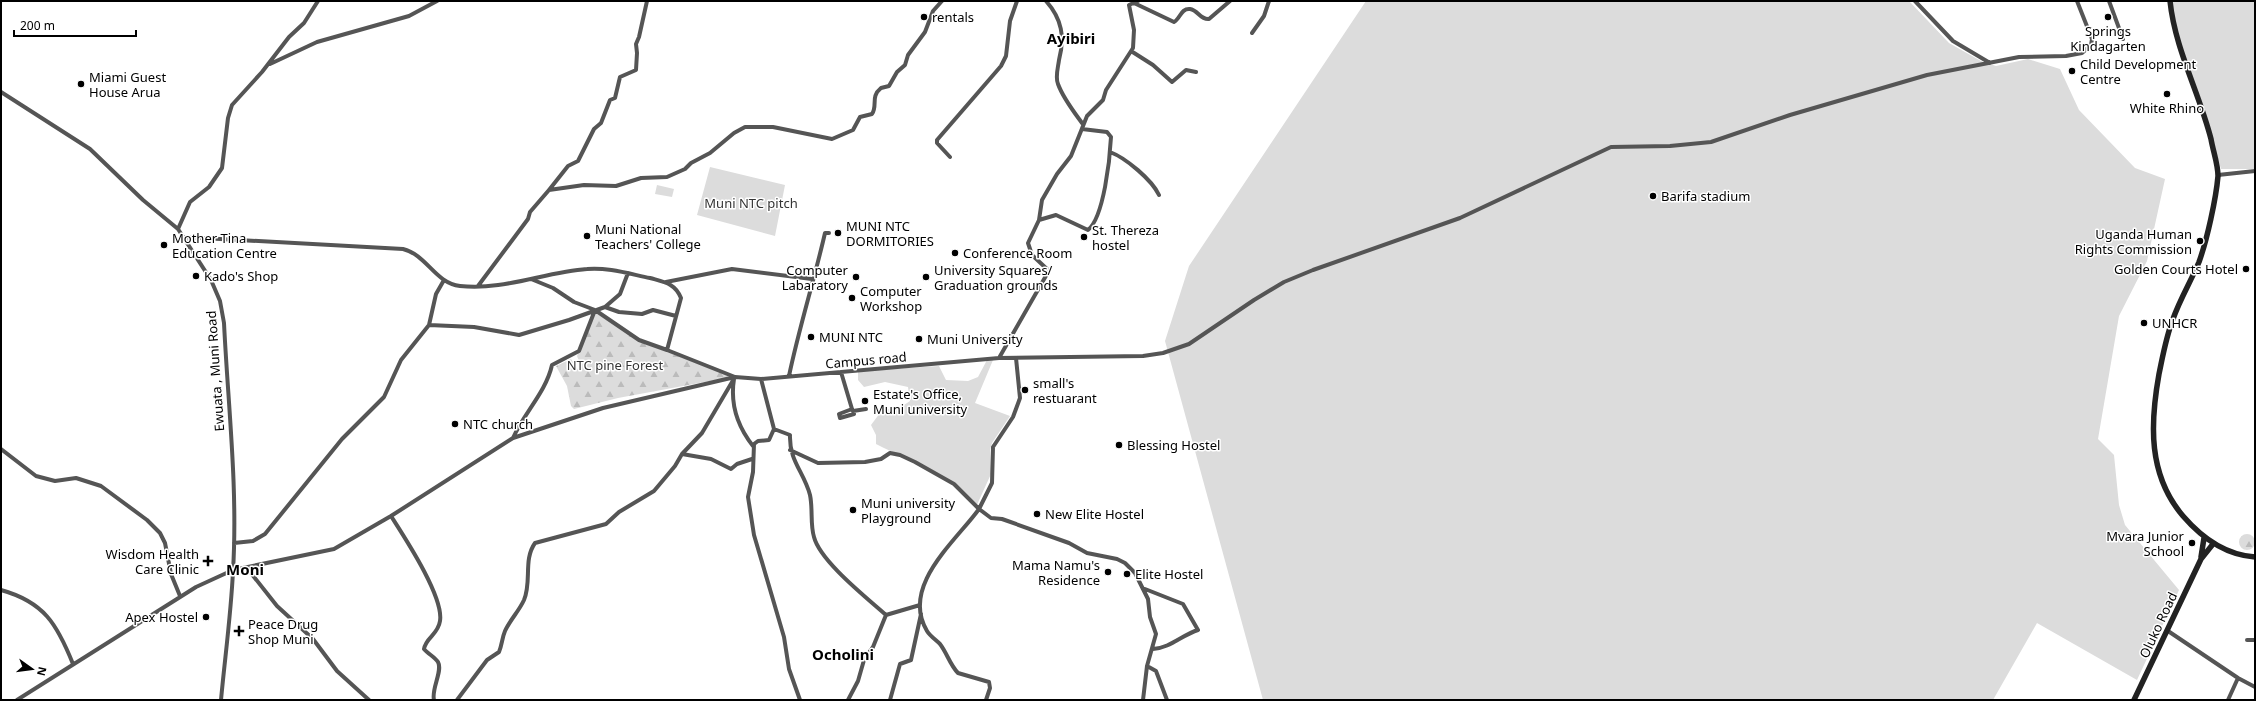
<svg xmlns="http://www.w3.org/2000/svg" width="2256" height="701" font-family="'Noto Sans',sans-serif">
	<defs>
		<pattern id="forest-firs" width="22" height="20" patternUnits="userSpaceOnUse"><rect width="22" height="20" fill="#dcdcdc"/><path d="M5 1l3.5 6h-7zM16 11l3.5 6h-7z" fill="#bbb"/></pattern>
	</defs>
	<rect width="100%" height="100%" fill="#fff"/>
	<path fill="#dcdcdc" d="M1366,1h543l40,42 32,18 15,5 32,-7 32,10 19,41 56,58 30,11 -18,82 -28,55 -21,123 16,16 5,50 6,20 54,65 -42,90 -100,-57 -44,77h-730l-98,-359 24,-75z
		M2171,1h84v168h-34l-22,-75 -23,-59z
		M710,167l75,18 -10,51 -78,-21z
		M657,185l17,4 -2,8 -17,-3z
		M987,360h6l-18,43 35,13 -18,27 -2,7 1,24 -15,33c-27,-34 -63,-44 -100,-63v-9l-5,-10 12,-16h15l12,-8 -2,-14 -23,-5 -21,5 -6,-7v-9l81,-5 7,14 22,1 10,-4z"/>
	<path fill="url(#forest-firs)" d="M594,312l48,30 90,35 -114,21 -44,11 -3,-3 -4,-20 -11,-20 15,-7 7,11 4,-1 -5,-13z
		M2239 542a8 8 0 1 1 16 0a8 8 0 1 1-16 0Z"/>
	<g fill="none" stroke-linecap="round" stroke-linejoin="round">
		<path stroke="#555" stroke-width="4" d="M1046,1c16,18 19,36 13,59 -1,8 -4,17 -1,24 5,14 16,28 24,39
			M1915,1l38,40 37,22
			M2109,1l14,38
			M1134,3l40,19c6,-3 7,-14 16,-13 8,1 10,11 19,10l21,-18
			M1252,33l12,-17 5,-15
			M1131,51l22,14 19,17 14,-12 10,2
			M270,64l47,-22 92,-26 28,-15
			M1,92l89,57 53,51 35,29 33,51 9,21 4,22c4,82 14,165 9,248 -2,43 -8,86 -12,129
			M1110,152c16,6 42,28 49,43
			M950,157l-13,-14v-3l64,-74 5,-10 4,-35 7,-20
			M2218,175l37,-4
			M549,190l19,-24 10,-5 16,-32 7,-6 9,-23 5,-2 5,-21 16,-7 1,-17 -1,-9 3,-7 8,-36
			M1039,220l17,-5 32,15c16,-13 22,-72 23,-93l-4,-5 -25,-3
			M178,229l12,-27 19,-15 13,-19 6,-50 4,-13 30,-33 27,-35 15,-14 14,-22
			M184,237l219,12c24,6 32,34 57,37 42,5 85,-14 127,-17 20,-2 43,5 63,9 14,4 25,5 31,20l-14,52 68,27
			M531,279l22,9 21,14 21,8 44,30 28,10
			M666,282l66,-13 80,10
			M478,286l50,-67 2,-7 19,-22 35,-5 32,1 25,-8 26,-1 18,-8 6,-6 19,-10 24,-20 11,-6h28l59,12 21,-9 7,-13 12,-3c6,-9 -2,-17 9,-26l8,-2 8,-14 8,-7 3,-10 17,-23 8,-21 9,-10
			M605,307l14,5 23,2 11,-4 23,6
			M429,325l45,2 45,8 50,-15 36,-13 15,-13 8,-21
			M999,358l48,-84v-5l-15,-14 -4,-12 11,-23 3,-20 15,-26 14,-18 16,-40 16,-16 3,-10 27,-42 1,-18 -5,-25 9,-4
			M1016,358l4,40 -7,19 -20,30 -1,36 -13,26 12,9 11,1 67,24 18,10 30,6 8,4 10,10 13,26 2,18 6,17 -9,32 -4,34
			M841,372l11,37 -13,5 1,4 14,-4 -1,-3 13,-2
			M789,376c10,-48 25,-95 36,-143h4
			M734,379c-4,25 4,48 19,67
			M761,379l13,50 16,6c-1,26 14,37 20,60 3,14 0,29 4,42 6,24 53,61 72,78
			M774,429l-5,11 -11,1 -4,3 -1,28 -5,25 6,38 30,102 5,32 11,31
			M513,438c11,-25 33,-46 39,-73l27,-14 16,-41
			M1,449l35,27 19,5 21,-3 25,8 46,34 13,13 5,10 6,31 9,22
			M790,450l28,13 47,-1 16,-3 9,-6 10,2 15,7 39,22 25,25c-23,32 -79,77 -52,122 3,5 9,9 13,13 7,9 10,21 18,29l31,9 1,6 -4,12
			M682,454l29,5 20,10 6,-5 15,-5
			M391,516c14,22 53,81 49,105 -2,14 -14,16 -16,28 4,5 11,8 14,13 5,9 -7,27 -4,38
			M234,543l19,-2 12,-7 77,-95 42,-42 17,-37 28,-35 7,-31 8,-14
			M247,568l30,38 36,33 24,32 32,29
			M1145,589l38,15 15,26c-16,5 -28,18 -45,19
			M1,590c43,12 56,34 72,74
			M2168,631l70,47 17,9
			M2247,640h8
			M1147,666l9,5 11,29
			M17,700l179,-113 37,-17 101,-21 57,-33 122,-78 90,-30 132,-31 26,2 238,-21 144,-2 20,-3 26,-9 65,-44 30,-18 29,-12 147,-52 151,-71 59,-1 41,-4 79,-27 137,-40 92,-18 47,-1 16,-3 9,-8 1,-6 -15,-38
			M457,700l30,-40 12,-8c3,-7 3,-14 6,-21 5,-11 14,-20 19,-31 8,-19 -1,-40 11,-57l71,-19 13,-12 35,-21 21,-25 7,-12 20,-21 33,-56
			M848,700l10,-19 6,-21 9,-13 13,-32 34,-10
			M890,700l10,-36 11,-4 10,-46
			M2228,700l10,-22"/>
		<path stroke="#222" stroke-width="5.5" d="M2170,1c5,48 29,91 41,138 2,12 7,25 7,37 -2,23 -11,64 -19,86 -8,19 -19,37 -26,57 -7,18 -10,36 -14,55 -9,50 -11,101 24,142 19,22 43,39 72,41
			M2201,557l3,-19
			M2134,700l67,-141 12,-15"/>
	</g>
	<g fill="#000" stroke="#fff" stroke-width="1.5">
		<circle cx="924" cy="17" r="4"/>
		<circle cx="2108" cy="17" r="4"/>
		<circle cx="2072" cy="71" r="4"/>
		<circle cx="81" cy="84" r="4"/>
		<circle cx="2167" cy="94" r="4"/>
		<circle cx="1653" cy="196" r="4"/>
		<circle cx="838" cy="233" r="4"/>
		<circle cx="587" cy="236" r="4"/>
		<circle cx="1084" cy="237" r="4"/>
		<circle cx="2200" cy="241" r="4"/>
		<circle cx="164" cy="245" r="4"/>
		<circle cx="955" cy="253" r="4"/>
		<circle cx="2246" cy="269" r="4"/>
		<circle cx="196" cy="276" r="4"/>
		<circle cx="856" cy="277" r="4"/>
		<circle cx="926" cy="277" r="4"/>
		<circle cx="852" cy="298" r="4"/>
		<circle cx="2144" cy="323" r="4"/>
		<circle cx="811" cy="337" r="4"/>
		<circle cx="919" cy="339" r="4"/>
		<circle cx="1025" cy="390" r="4"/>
		<circle cx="865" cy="401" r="4"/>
		<circle cx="455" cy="424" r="4"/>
		<circle cx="1119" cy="445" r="4"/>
		<circle cx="853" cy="510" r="4"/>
		<circle cx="1037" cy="514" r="4"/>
		<circle cx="2192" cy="543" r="4"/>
		<path d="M206 555h4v4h4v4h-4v4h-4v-4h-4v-4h4z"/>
		<circle cx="1108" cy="572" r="4"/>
		<circle cx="1127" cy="574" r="4"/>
		<circle cx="206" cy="617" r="4"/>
		<path d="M237 625h4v4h4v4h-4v4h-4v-4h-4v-4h4z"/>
	</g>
	<g text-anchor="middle" stroke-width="3" stroke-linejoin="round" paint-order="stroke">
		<g font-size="13" fill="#000" stroke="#fff" text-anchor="start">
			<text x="932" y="22">rentals</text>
			<text x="2108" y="36" text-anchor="middle">Springs<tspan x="2108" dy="15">Kindagarten</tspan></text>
			<text x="2080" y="69">Child Development<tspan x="2080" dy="15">Centre</tspan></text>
			<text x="89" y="82">Miami Guest<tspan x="89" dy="15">House Arua</tspan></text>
			<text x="2167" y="113" text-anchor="middle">White Rhino</text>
			<text x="1661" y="201">Barifa stadium</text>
			<text x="846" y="231">MUNI NTC<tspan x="846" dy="15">DORMITORIES</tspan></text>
			<text x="595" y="234">Muni National<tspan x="595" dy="15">Teachers' College</tspan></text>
			<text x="1092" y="235">St. Thereza<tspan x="1092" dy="15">hostel</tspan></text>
			<text x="2192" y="239" text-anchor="end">Uganda Human<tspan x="2192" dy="15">Rights Commission</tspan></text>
			<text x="172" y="243">Mother Tina<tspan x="172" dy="15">Education Centre</tspan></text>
			<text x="963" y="258">Conference Room</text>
			<text x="2238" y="274" text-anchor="end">Golden Courts Hotel</text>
			<text x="848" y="275" text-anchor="end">Computer<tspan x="848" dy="15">Labaratory</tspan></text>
			<text x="934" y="275">University Squares/<tspan x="934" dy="15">Graduation grounds</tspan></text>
			<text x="204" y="281">Kado's Shop</text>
			<text x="860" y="296">Computer<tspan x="860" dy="15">Workshop</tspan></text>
			<text x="2152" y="328">UNHCR</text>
			<text x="819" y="342">MUNI NTC</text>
			<text x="927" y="344">Muni University</text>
			<text x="1033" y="388">small's<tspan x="1033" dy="15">restuarant</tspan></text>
			<text x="873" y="399">Estate's Office,<tspan x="873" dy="15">Muni university</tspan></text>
			<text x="463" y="429">NTC church</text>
			<text x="1127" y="450">Blessing Hostel</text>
			<text x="861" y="508">Muni university<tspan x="861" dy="15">Playground</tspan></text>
			<text x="1045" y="519">New Elite Hostel</text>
			<text x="2184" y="541" text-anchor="end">Mvara Junior<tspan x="2184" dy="15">School</tspan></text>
			<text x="199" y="559" text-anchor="end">Wisdom Health<tspan x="199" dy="15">Care Clinic</tspan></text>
			<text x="1100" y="570" text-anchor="end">Mama Namu's<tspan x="1100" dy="15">Residence</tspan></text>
			<text x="1135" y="579">Elite Hostel</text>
			<text x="198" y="622" text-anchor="end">Apex Hostel</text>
			<text x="248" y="629">Peace Drug<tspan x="248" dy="15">Shop Muni</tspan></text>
		</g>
		<g font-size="13" fill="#333" stroke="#fff">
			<text x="751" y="208">Muni NTC pitch</text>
			<text x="615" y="370">NTC pine Forest</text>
		</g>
		<g font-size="13" fill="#000" stroke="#fff">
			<text transform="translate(866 360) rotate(-5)" y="5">Campus road</text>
			<text transform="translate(215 371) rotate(-94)" y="5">Ewuata , Muni Road</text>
			<text transform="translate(2158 625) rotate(-65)" y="5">Oluko Road</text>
		</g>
		<g font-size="15" font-weight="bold" fill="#000" stroke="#fff">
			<text x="1071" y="44">Ayibiri</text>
			<text x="245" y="575">Moni</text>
			<text x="843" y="660">Ocholini</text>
		</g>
	</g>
	<rect width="2256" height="701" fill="none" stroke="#000000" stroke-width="4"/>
	<g transform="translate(32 669) rotate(104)" stroke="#ffffff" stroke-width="3" paint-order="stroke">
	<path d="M0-3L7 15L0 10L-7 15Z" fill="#000000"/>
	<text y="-6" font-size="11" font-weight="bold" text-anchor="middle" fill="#000000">N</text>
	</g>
	<path d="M14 30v6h122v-6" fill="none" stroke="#000000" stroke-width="2"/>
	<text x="20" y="30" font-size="12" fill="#000000" stroke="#ffffff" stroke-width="3" paint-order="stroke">200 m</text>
</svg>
